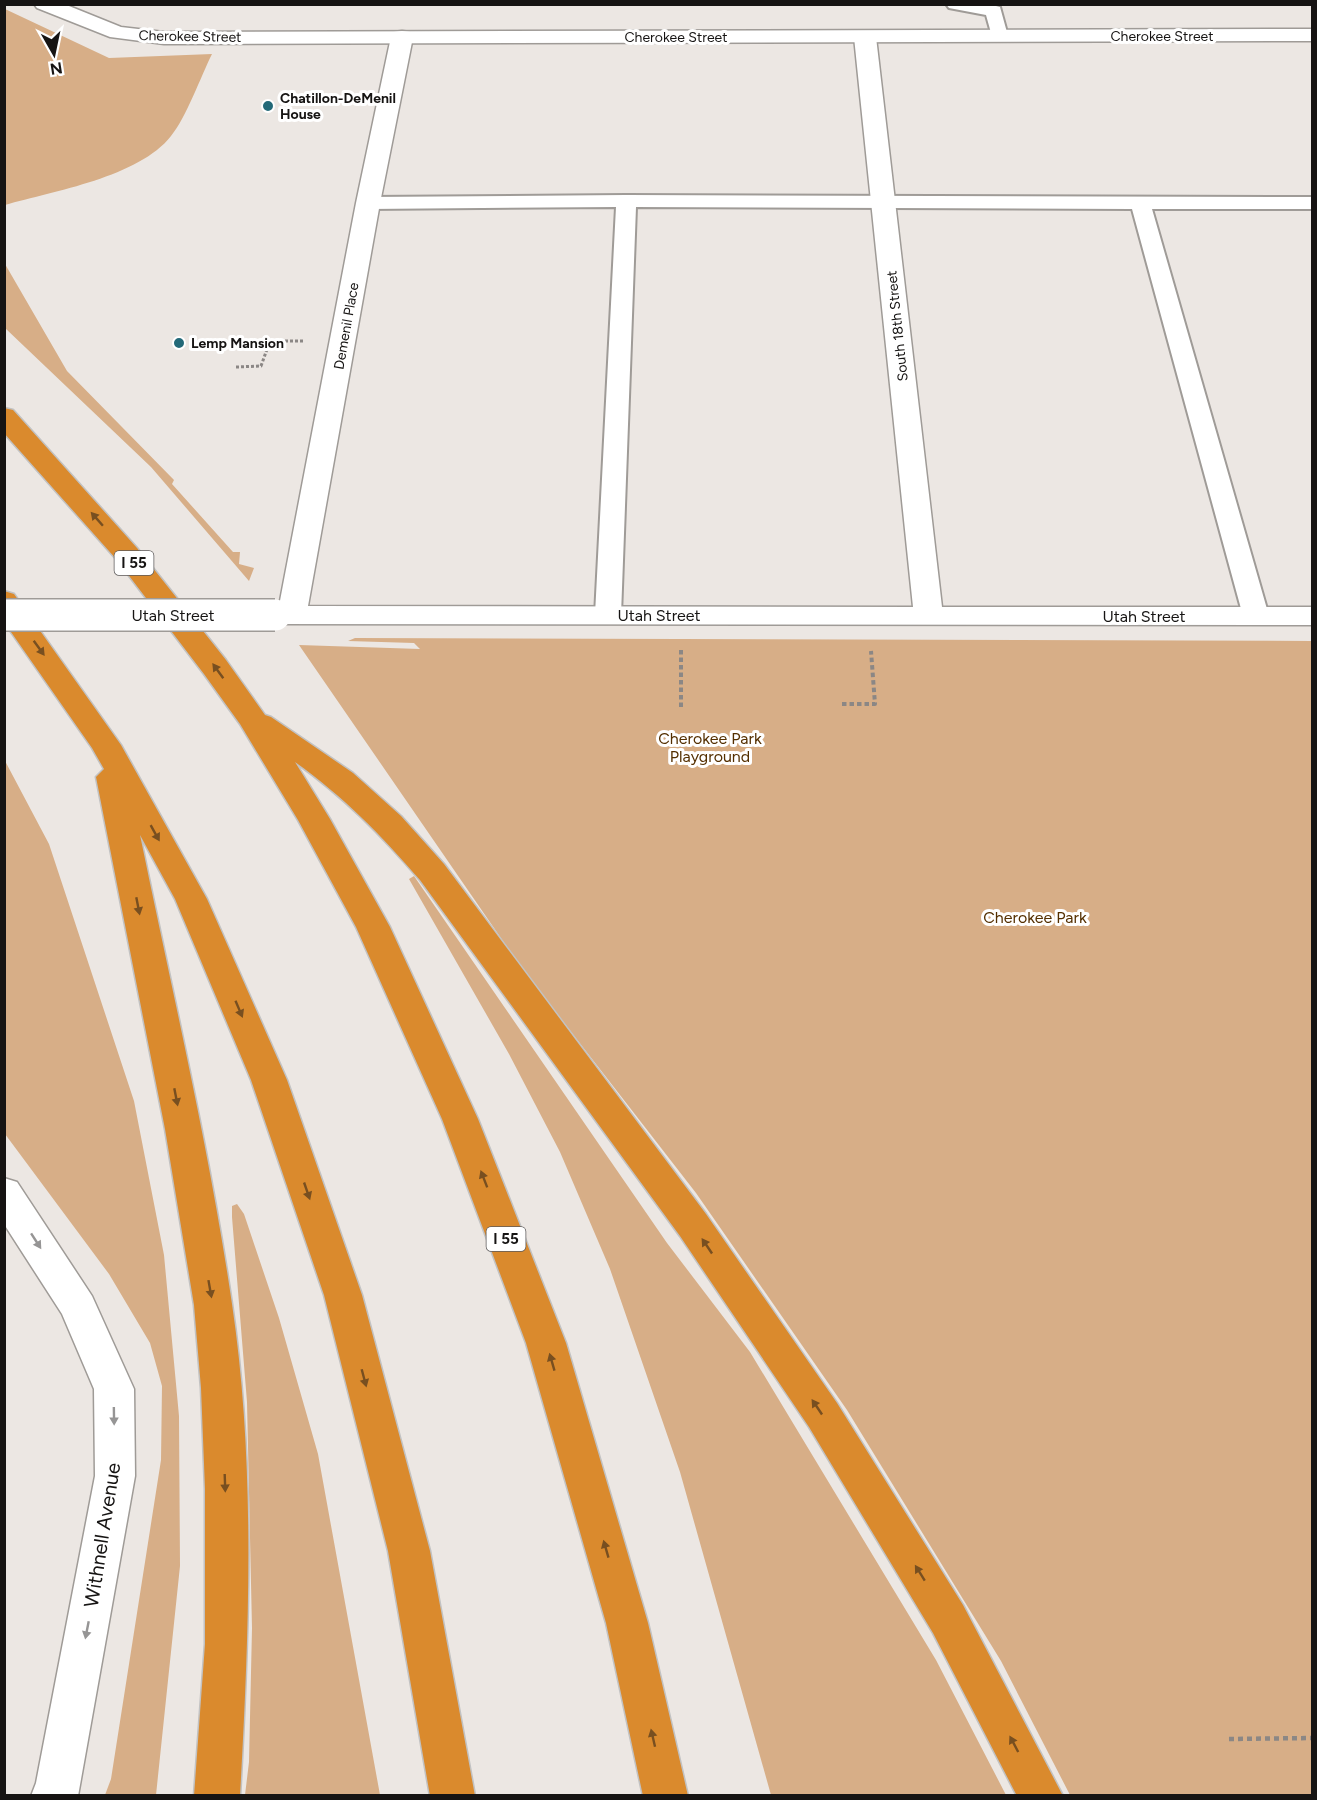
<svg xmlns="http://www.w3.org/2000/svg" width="1317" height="1800" font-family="Figtree,sans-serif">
	<rect width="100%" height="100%" fill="#ece7e3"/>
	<path fill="#d7ae87" d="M5,9l104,49 103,-4c-11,22 -26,64 -41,82 -32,41 -117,55 -166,69z
		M5,264l62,107 107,109 -2,4 61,68h7l-1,12 15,4 -5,13 -98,-114 -146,-139z
		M355,638l957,3v1154h-242l-69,-134 -154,-251 -151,-217 -173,-223 -224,-325 121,4 -6,-6 -66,-2z
		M4,759l45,85 85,257 30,154 15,161 1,150 -24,229h-51l6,-16 50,-319 1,-74 -12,-43 -41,-69 -104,-140z
		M414,876l253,367 83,109 186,308 70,135h-235l-91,-323 -70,-203 -50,-117 -51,-98 -100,-175z
		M237,1204l7,10 35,104 39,136 62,341h-135l4,-33 3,-134 -5,-226 -15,-185v-11z"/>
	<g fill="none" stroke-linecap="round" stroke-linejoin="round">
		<defs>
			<path id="service" d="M946,4h42l12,3 8,29 -3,4h-12l-7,-25 -37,-7z
				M626,195l686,2v12h-160l117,407 -4,6 -9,2 -9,-2 -4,-6 -111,-407 -496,-2 -15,408 -4,6 -9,2 -9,-2 -4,-6 21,-408 -248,2 -7,-2 -3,-4 3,-4 7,-2z"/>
			<path id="minor" d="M402,31l8,1 3,5 -33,166 -72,403 605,1 -59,-570 3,-5 8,-1 8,1 3,5 66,570h370v18l-1037,-1 -10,-3 -5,-6 5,-6 14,-3 77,-403 35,-166 3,-5z
				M4,1178l13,4 75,114 42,93 1,87 -57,320h-47l5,-13 59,-307 -1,-87 -32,-75 -58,-90z"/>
			<path id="tertiary" d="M34,4h30l57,23 43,5 1148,-3v12l-1148,3 -54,-7 -73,-29z"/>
			<path id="motorway" d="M4,408l9,2 124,138 89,112 39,55 6,2 82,56 48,43 43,48 262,350 131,189 126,202 100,191h-46l-84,-163 -124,-206 -129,-191 -260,-356c-39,-45 -76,-83 -125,-118l35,57 60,108 88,192 88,224 82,280 40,173h-45l-37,-173 -80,-280 -84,-224 -86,-192 -58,-107 -58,-96 -36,-50 -87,-114 -113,-127z
				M4,591l10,3 107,151 86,154 80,181 75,215 68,256 45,245h-45l-42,-245 -64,-256 -73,-215 -76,-181 -35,-64c32,156 69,312 92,469 24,162 17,329 8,492h-46l11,-152v-155l-4,-101 -7,-83 -29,-176 -69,-352 8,-8 -12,-21 -88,-126z"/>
		</defs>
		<use href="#service" stroke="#9f9b97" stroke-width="4"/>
		<use href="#minor" stroke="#9f9b97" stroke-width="3"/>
		<use href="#tertiary" stroke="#9f9b97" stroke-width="3"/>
		<use href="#motorway" stroke="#c2c2c2" stroke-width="3"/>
		<path stroke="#8b8785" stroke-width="3" stroke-dasharray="3 2" stroke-linecap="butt" d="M270,341h34
			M236,367l25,-1 9,-25h-23"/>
		<path stroke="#8b8785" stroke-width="4" stroke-dasharray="4.5 3" stroke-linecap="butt" d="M681,650v60
			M842,704h33l-4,-53"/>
		<path stroke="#8b8785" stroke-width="4.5" stroke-dasharray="5 4" stroke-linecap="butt" d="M1229,1739l83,-1"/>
		<use href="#service" fill="#fff" fill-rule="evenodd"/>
		<use href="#minor" fill="#fff" fill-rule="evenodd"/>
		<use href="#tertiary" fill="#fff" fill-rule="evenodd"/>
		<use href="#motorway" fill="#da8a2d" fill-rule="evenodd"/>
		<defs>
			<path id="minor-bridge" d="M4,615h271"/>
		</defs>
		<use href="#minor-bridge" stroke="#9f9b97" stroke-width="34" stroke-linecap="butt"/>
		<use href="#minor-bridge" stroke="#fff" stroke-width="31"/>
	</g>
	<defs><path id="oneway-solid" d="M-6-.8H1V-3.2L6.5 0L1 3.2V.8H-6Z" transform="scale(1.5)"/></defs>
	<g fill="#784f20">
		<use href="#oneway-solid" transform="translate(97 519) rotate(-131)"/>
		<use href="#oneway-solid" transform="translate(39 648) rotate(54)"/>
		<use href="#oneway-solid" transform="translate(218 671) rotate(-126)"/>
		<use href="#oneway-solid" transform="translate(155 833) rotate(61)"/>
		<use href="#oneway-solid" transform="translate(138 906) rotate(79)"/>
		<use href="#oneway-solid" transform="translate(239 1009) rotate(67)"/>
		<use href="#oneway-solid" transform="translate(176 1097) rotate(79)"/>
		<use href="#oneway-solid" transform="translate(484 1179) rotate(-111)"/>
		<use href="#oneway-solid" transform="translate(307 1191) rotate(71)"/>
		<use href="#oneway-solid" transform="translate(707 1246) rotate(-124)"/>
		<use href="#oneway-solid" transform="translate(210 1289) rotate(80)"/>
		<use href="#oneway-solid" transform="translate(552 1362) rotate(-106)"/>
		<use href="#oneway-solid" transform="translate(364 1378) rotate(75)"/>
		<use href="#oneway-solid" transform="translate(817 1407) rotate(-124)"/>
		<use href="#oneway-solid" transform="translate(225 1483) rotate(88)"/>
		<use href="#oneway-solid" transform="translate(606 1549) rotate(-106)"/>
		<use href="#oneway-solid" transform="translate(920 1573) rotate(-122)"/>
		<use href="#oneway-solid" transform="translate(653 1738) rotate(-103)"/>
		<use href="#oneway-solid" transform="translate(1014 1744) rotate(-118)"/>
	</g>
	<g fill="#969595">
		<use href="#oneway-solid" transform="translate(36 1241) rotate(57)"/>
		<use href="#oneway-solid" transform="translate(114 1416) rotate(89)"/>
		<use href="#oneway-solid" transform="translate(87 1630) rotate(101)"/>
	</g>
	<g fill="#236978" stroke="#fff" stroke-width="2">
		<circle cx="268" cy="106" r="6"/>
		<circle cx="179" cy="343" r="6"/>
	</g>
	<g text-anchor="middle" stroke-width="6" stroke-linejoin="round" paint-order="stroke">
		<g font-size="14" fill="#161413" stroke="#fff">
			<text transform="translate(190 36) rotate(1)" y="5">Cherokee Street</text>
			<text x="1162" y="41">Cherokee Street</text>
			<text x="676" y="42">Cherokee Street</text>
			<text transform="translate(346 326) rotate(-80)" y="5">Demenil Place</text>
			<text transform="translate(897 326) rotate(-96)" y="5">South 18th Street</text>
		</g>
		<g font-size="14" font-weight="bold" fill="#161413" stroke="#fff" text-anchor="start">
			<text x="280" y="103">Chatillon-DeMenil<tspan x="280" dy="16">House</tspan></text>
			<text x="191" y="348">Lemp Mansion</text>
		</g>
		<g fill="#fff" stroke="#5c5a5a" stroke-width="1.5">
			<rect x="114.5" y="551" width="39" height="24" rx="4.5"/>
			<rect x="486.5" y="1227" width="39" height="24" rx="4.5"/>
		</g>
		<g font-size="15" font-weight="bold" fill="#161413">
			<text x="134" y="568">I 55</text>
			<text x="506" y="1244">I 55</text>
		</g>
		<g font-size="16" fill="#161413" stroke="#fff">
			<text x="173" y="621">Utah Street</text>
			<text x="659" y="621">Utah Street</text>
			<text x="1144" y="622">Utah Street</text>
		</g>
		<g font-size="16" fill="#542f00" stroke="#fff">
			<text x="710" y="744">Cherokee Park<tspan x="710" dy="18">Playground</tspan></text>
			<text x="1035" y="923">Cherokee Park</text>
		</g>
		<g font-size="20" fill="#161413" stroke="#fff">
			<text transform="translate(102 1535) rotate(-81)" y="7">Withnell Avenue</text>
		</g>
	</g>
	<rect width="1317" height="1800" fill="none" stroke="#161413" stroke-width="12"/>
	<g transform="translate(54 54) rotate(171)" stroke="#ffffff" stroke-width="4.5" paint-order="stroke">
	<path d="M0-4.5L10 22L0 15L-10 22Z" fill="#161413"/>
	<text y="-9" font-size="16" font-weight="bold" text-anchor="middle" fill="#161413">N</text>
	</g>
</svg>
